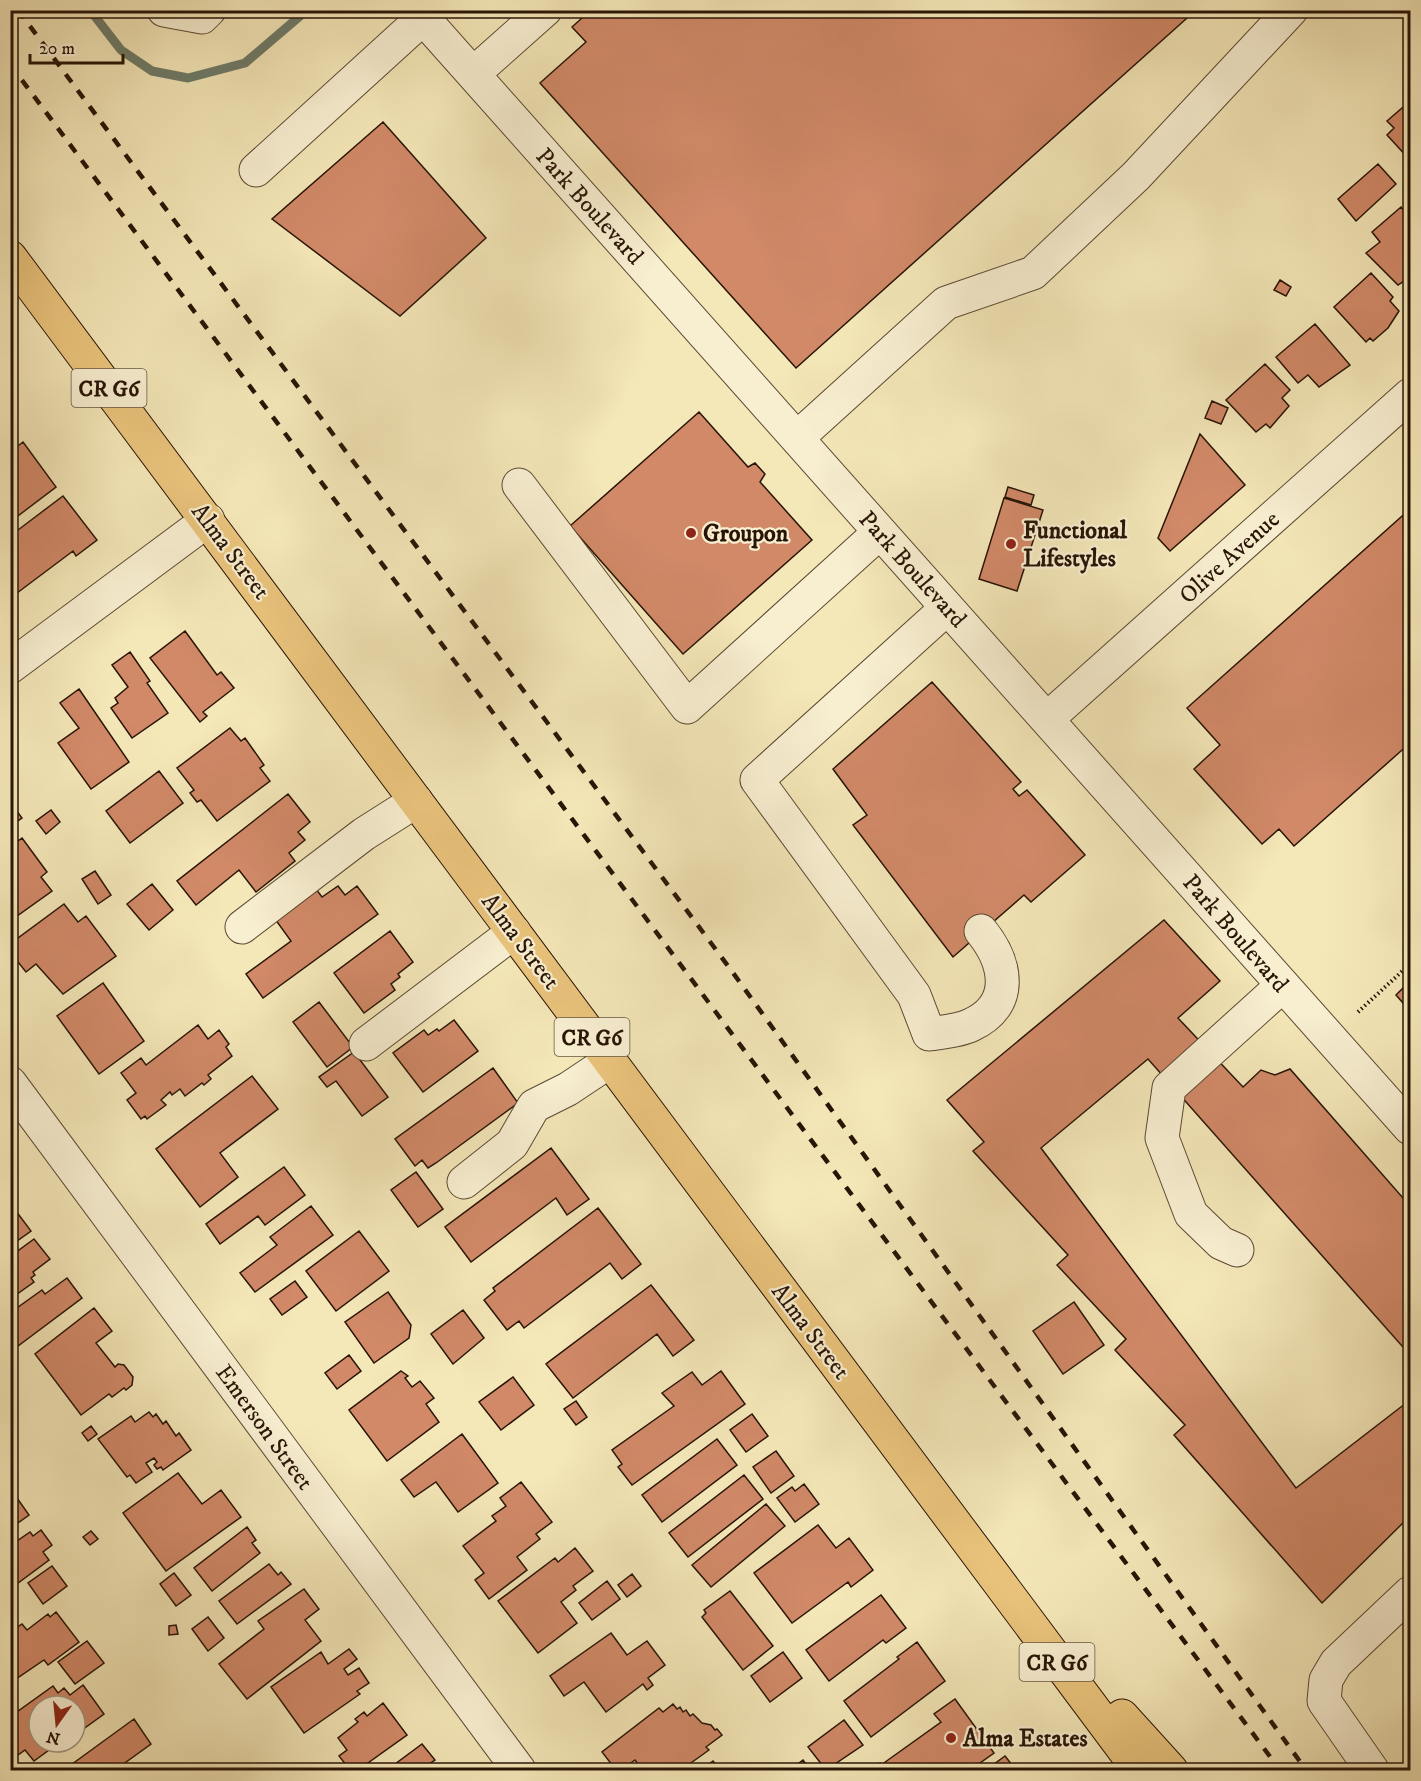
<svg xmlns="http://www.w3.org/2000/svg" width="1421" height="1781" font-family="'IM FELL DW Pica',serif">
	<rect width="100%" height="100%" fill="#f4e7b8"/>
	<filter id="stains"><feTurbulence type="fractalNoise" baseFrequency=".00333" numOctaves="4"/><feColorMatrix values="0 0 0 0 .2 0 0 0 0 .09 0 0 0 0 .02 0 0 0 .5 -.17"/></filter>
	<radialGradient id="worn" r=".72"><stop offset=".6" stop-color="#630" stop-opacity="0"/><stop offset="1" stop-color="#630" stop-opacity=".3"/></radialGradient>
	<g fill="none" stroke-linecap="round" stroke-linejoin="round">
		<path stroke="#6e7b69" stroke-width="9" d="M90,10l31,40 31,21 36,7 57,-15 62,-53"/>
	</g>
	<path fill="#d18968" stroke="#281406" stroke-width="1.5" d="M591,10h13l6,7 4,-4 -3,-3h585l-400,358 -256,-285 46,-41 -14,-15z
		M1409,102l1,2v56l-23,-25 7,-7 -7,-7z
		M383,122l103,116 -86,78 -128,-97z
		M1378,164l18,20 -40,37 -18,-22z
		M1401,207l9,11v59l-12,8 -32,-32 14,-11 -8,-10z
		M1371,273l22,24 -3,4 9,10 -11,17 -15,13 -3,-3 -4,4 -32,-35z
		M1280,280l11,7 -5,9 -12,-6z
		M1315,324l35,41 -31,22 -11,-12 -10,8 -22,-26z
		M1265,364l25,26 -8,8 7,8 -19,22 -4,-4 -10,8 -30,-32z
		M1212,401l16,7 -7,16 -16,-6z
		M699,412l49,55 7,-4 10,11 -5,8 52,58 -129,114 -113,-128z
		M1200,434l45,51 -75,66 -12,-13z
		M23,442l33,45 -46,35v-70z
		M1008,487l26,8 -3,10 -26,-8z
		M63,496l34,44 -21,16 -3,-5 -56,42 -7,-9v-48z
		M1004,498l39,12 -26,81 -38,-12z
		M1410,509v234l-116,103 -15,-17 -17,15 -68,-75 26,-24 -33,-37z
		M185,631l32,44 4,-3 13,16 -31,24 4,4 -7,6 -50,-64z
		M130,652l20,29 -3,2 21,30 -36,25 -21,-30 7,-5 -3,-5 13,-11 -16,-22z
		M932,682l89,100 -8,7 6,7 8,-6 58,65 -54,47 -7,-7 -71,62 -100,-132 14,-10 -34,-46z
		M79,689l50,73 -38,27 -33,-46 21,-15 -19,-25z
		M230,728l11,13 4,-3 19,27 -4,3 10,13 -53,40 -16,-21 -4,2 -7,-9 4,-3 -17,-22z
		M159,771l24,32 -53,40 -24,-32z
		M288,794l22,28 -12,10 7,8 -16,13 6,8 -39,31 -17,-22 -43,35 -19,-24z
		M13,806l9,12 -10,7 -2,-17z
		M51,810l9,12 -14,12 -10,-13z
		M22,838l25,34 -6,5 11,14 -42,30v-74z
		M95,871l16,24 -13,9 -16,-25z
		M152,884l21,26 -24,20 -22,-26z
		M338,886l7,9 12,-9 21,28 -115,84 -17,-24 45,-33 -16,-22 41,-30 6,8z
		M64,904l14,18 8,-6 30,40 -53,38 -27,-30 -10,8 -16,-20v-8z
		M1164,920l56,61 -42,37 65,69 18,-17 14,5 15,-6 120,137v149l-262,-296 -107,89 255,340 114,-88v116l-88,87 -148,-168 11,-10 -70,-75 11,-11 -69,-74 11,-10 -95,-104 11,-9 -37,-42z
		M390,931l23,31 -15,12 2,3 -9,7 4,6 -31,23 -30,-40z
		M1410,981v30l-14,-16z
		M103,983l41,58 -45,33 -42,-58z
		M319,1002l34,45 -26,20 -34,-45z
		M454,1020l24,31 -55,41 -30,-39 31,-23 4,5 9,-6 2,2z
		M198,1025l10,14 11,-9 10,14 -3,3 6,9 -24,19 3,4 -7,6 -2,-2 -17,13 -5,-7 -8,6 -2,-3 -9,8 5,5 -19,14 -2,-3 -4,3 -14,-19 9,-7 -15,-20 20,-15 5,7z
		M354,1052l34,45 -26,19 -26,-35 -9,6 -8,-10z
		M493,1068l25,35 -82,60 -8,5 -6,-8 -7,6 -20,-27z
		M252,1076l26,33 -58,44 18,24 -38,30 -44,-58z
		M551,1148l38,51 -22,16 -11,-17 -85,64 -26,-35z
		M284,1167l21,28 -40,30 -7,-9 -38,28 -14,-20z
		M416,1172l27,37 -25,18 -27,-37z
		M10,1203l21,28 -21,15z
		M311,1206l22,29 -78,57 -15,-19 37,-28 -7,-8z
		M598,1208l43,56 -19,15 -12,-16 -86,65 -5,-7 -12,9 -23,-30 11,-9 -2,-3z
		M359,1231l30,40 -53,40 -30,-40z
		M34,1239l16,20 -17,13 2,3 -4,3 3,4 -24,17 1,-43z
		M67,1278l15,20 -72,54v-39l32,-23 3,4z
		M295,1281l12,16 -25,18 -12,-16z
		M651,1285l43,55 -21,16 -16,-22 -84,64 -27,-34z
		M388,1292l23,33 -2,13 -35,25 -29,-41z
		M1074,1302l30,43 -41,29 -30,-43z
		M94,1308l18,23 -16,12 19,24 3,-3 6,1 9,12 -1,8 -6,5 -2,-2 -12,9 -3,-3 -28,21 -46,-61z
		M463,1310l21,28 -31,26 -22,-30z
		M349,1355l12,16 -24,18 -12,-16z
		M401,1371l7,5 -3,2 7,9 8,-6 14,17 -8,6 13,18 -52,39 -38,-51z
		M721,1371l24,33 -113,81 -14,-18 4,-3 -10,-14 62,-44 -12,-13 30,-21 10,13z
		M513,1377l21,28 -33,25 -22,-28z
		M576,1401l11,16 -11,8 -12,-16z
		M149,1412l4,5 3,-3 7,10 3,-3 10,15 3,-3 12,17 -28,20 -2,-3 -4,2 -3,-4 3,-3 -3,-4 -8,5 6,9 -16,11 -6,-8 -3,2 -29,-38 33,-23 4,6z
		M752,1414l16,22 -22,16 -16,-22z
		M91,1426l6,8 -9,7 -6,-8z
		M462,1434l36,49 -40,29 -22,-30 -22,15 -13,-17z
		M717,1439l20,26 -75,57 -20,-27z
		M776,1451l18,25 -23,17 -18,-26z
		M178,1473l24,31 19,-14 20,27 -75,54 -43,-58z
		M744,1475l19,24 -75,58 -19,-24z
		M521,1482l31,40 -16,12 4,5 -23,18 10,13 -38,29 -14,-19 9,-7 -21,-27 33,-25 -4,-5 14,-10 -6,-8z
		M804,1484l15,20 -24,18 -18,-24 15,-11 3,4z
		M17,1498l12,17 -14,10 -5,-7v-15z
		M766,1504l19,22 -74,61 -19,-22z
		M818,1525l18,23 13,-10 24,32 -22,17 -3,-5 -56,41 -38,-50z
		M247,1527l9,13 -4,3 8,10 -48,38 -18,-23z
		M41,1530l11,15 -9,7 6,8 -39,29v-43l20,-14 3,4z
		M91,1531l7,8 -8,6 -7,-8z
		M575,1548l18,23 -20,15 3,4 -15,12 16,21 -39,30 -40,-52 57,-43 3,4z
		M269,1564l9,11 3,-3 10,12 -54,40 -18,-23z
		M52,1566l15,20 -24,18 -15,-21z
		M174,1573l17,22 -15,11 -16,-22z
		M632,1574l9,12 -14,11 -9,-12z
		M607,1581l13,18 -28,21 -13,-17z
		M304,1589l15,20 -14,11 16,21 -74,58 -28,-35 45,-35 -6,-8z
		M730,1591l43,55 -30,24 -41,-53 4,-4 -2,-3z
		M881,1595l25,33 -20,15 -3,-3 -54,41 -23,-31z
		M56,1612l23,30 -31,23 -4,-5 -34,23v-51l12,-8 5,6 21,-16 2,3z
		M208,1617l16,21 -16,13 -16,-22z
		M176,1625l2,9 -9,1v-9z
		M611,1633l16,22 20,-14 18,24 -17,13 5,7 -6,5 -4,-6 -37,28 -22,-30 -20,14 -14,-20z
		M87,1641l17,22 -29,21 -17,-22z
		M917,1642l28,39 -74,56 -27,-36 55,-42 -2,-2z
		M349,1649l8,10 -13,10 4,6 11,-7 10,15 -12,8 3,3 -56,39 -33,-46 50,-35 7,12z
		M783,1652l19,26 -32,24 -19,-26z
		M83,1685l21,29 -29,21v-29h-36v36h21l-26,19 -9,-11 -7,5 -8,-10 7,-7 -7,-9v-12l43,-31 5,7 6,-5 6,7z
		M955,1699l39,54 -24,17h-101l11,-7 1,2 60,-43 -7,-8z
		M383,1703l24,32 -49,35h-8l-11,-14 8,-6 -9,-12 20,-16 -3,-3 9,-7 3,4z
		M673,1704l4,5 3,-2 3,5 3,-2 4,6 3,-2 9,9 9,2 4,5 2,-1 5,6 -16,12 3,3 -28,20h-38l-8,-10 -14,10h-5l-14,-18 57,-44 4,4z
		M134,1719l17,25 -36,26h-44l-3,-3z
		M844,1720l19,25 -37,25 -18,-23z
		M422,1744l13,16 -15,10h-33z
		M1005,1756l11,14h-30z
		M803,1760l7,10h-30l8,-5 3,4z
		M713,1761l7,9h-19z"/>
	<g fill="none" stroke-linecap="round" stroke-linejoin="round">
		<defs>
			<path id="minor" d="M164,10l38,7 7,-7
				M416,10l994,1118
				M473,74l72,-64
				M256,170l167,-152
				M797,438l149,-135 87,-30 103,-97 155,-166
				M519,485l168,222 193,-175
				M947,608l-190,172 157,215 15,39c13,-2 30,-3 42,-9 44,-20 36,-62 10,-94
				M10,667l198,-147
				M1047,719l363,-324
				M242,927l122,-93 52,-33
				M366,1044l148,-112
				M10,1083l509,687
				M464,1182l48,-38 22,-38 34,-17 42,-28
				M1237,1250l-16,-7 -30,-29 -29,-76 7,-50 114,-103
				M1372,1770l-48,-69 2,-21 10,-17 74,-70"/>
			<path id="major" d="M10,257l1129,1513
				M1122,1716l49,54"/>
		</defs>
		<use href="#minor" stroke="#5b4932" stroke-width="35"/>
		<use href="#major" stroke="#281406" stroke-width="35"/>
		<path stroke="#281406" stroke-width="4" stroke-dasharray="1.5 3" stroke-linecap="butt" d="M1358,1012l52,-48"/>
		<use href="#minor" stroke="#f8efd1" stroke-width="33"/>
		<use href="#major" stroke="#eac47c" stroke-width="33"/>
		<path stroke="#281406" stroke-width="4.5" stroke-dasharray="10 10" stroke-linecap="butt" d="M18,10l713,960 575,800
			M10,64l1270,1706"/>
	</g>
	<g fill="#8f2418" stroke="#f8efd1" stroke-width="2">
		<circle cx="691" cy="533" r="6"/>
		<circle cx="1011" cy="544" r="6"/>
		<circle cx="951" cy="1738" r="6"/>
	</g>
	<g text-anchor="middle" stroke-width="4.5" stroke-linejoin="round" paint-order="stroke">
		<g fill="#f8efd1" stroke="#665643" stroke-width="1.5">
			<rect x="71.5" y="369" width="75" height="38" rx="4.5"/>
			<rect x="554.5" y="1018" width="75" height="38" rx="4.5"/>
			<rect x="1019.5" y="1643" width="75" height="38" rx="4.5"/>
		</g>
		<g font-size="22" font-weight="bold" fill="#281406">
			<text x="109" y="396">CR G6</text>
			<text x="592" y="1045">CR G6</text>
			<text x="1057" y="1670">CR G6</text>
		</g>
		<g font-size="24" fill="#281406" stroke="#f8efd1">
			<text transform="translate(590 206) rotate(48)" y="8">Park Boulevard</text>
			<text transform="translate(231 551) rotate(53)" y="8">Alma Street</text>
			<text transform="translate(1229 557) rotate(-42)" y="8">Olive Avenue</text>
			<text transform="translate(913 569) rotate(48)" y="8">Park Boulevard</text>
			<text transform="translate(1236 933) rotate(49)" y="8">Park Boulevard</text>
			<text transform="translate(521 941) rotate(53)" y="8">Alma Street</text>
			<text transform="translate(811 1331) rotate(53)" y="8">Alma Street</text>
			<text transform="translate(265 1427) rotate(54)" y="8">Emerson Street</text>
		</g>
		<g font-size="24" font-weight="bold" fill="#281406" stroke="#f8efd1" text-anchor="start">
			<text x="1023" y="538">Functional<tspan x="1023" dy="28">Lifestyles</tspan></text>
			<text x="703" y="541">Groupon</text>
			<text x="963" y="1746">Alma Estates</text>
		</g>
	</g>
	<rect width="1421" height="1781" fill="none" stroke="#f4e7b8" stroke-width="36"/>
	<rect x="12" y="12" width="1397" height="1757" fill="none" stroke="#281406" stroke-width="3"/>
	<rect x="18" y="18" width="1385" height="1745" fill="none" stroke="#281406" stroke-width="1.5"/>
	<g transform="translate(57 1724) rotate(195)"><circle r="28" fill="#f8efd1" stroke="#a59780" stroke-width="1.5"/>
	<path d="M0-4.5L10 22L0 15L-10 22Z" fill="#8f2418"/>
	<text y="-9" font-size="16" font-weight="bold" text-anchor="middle" fill="#281406">N</text>
	</g>
	<path d="M30 54v9h93v-9" fill="none" stroke="#281406" stroke-width="3"/>
	<text x="39" y="54" font-size="18" fill="#281406" stroke="#f8efd1" stroke-width="4.5" paint-order="stroke">20 m</text>
	<rect width="100%" height="100%" filter="url(#stains)"/>
	<rect width="100%" height="100%" fill="url(#worn)"/>
</svg>
